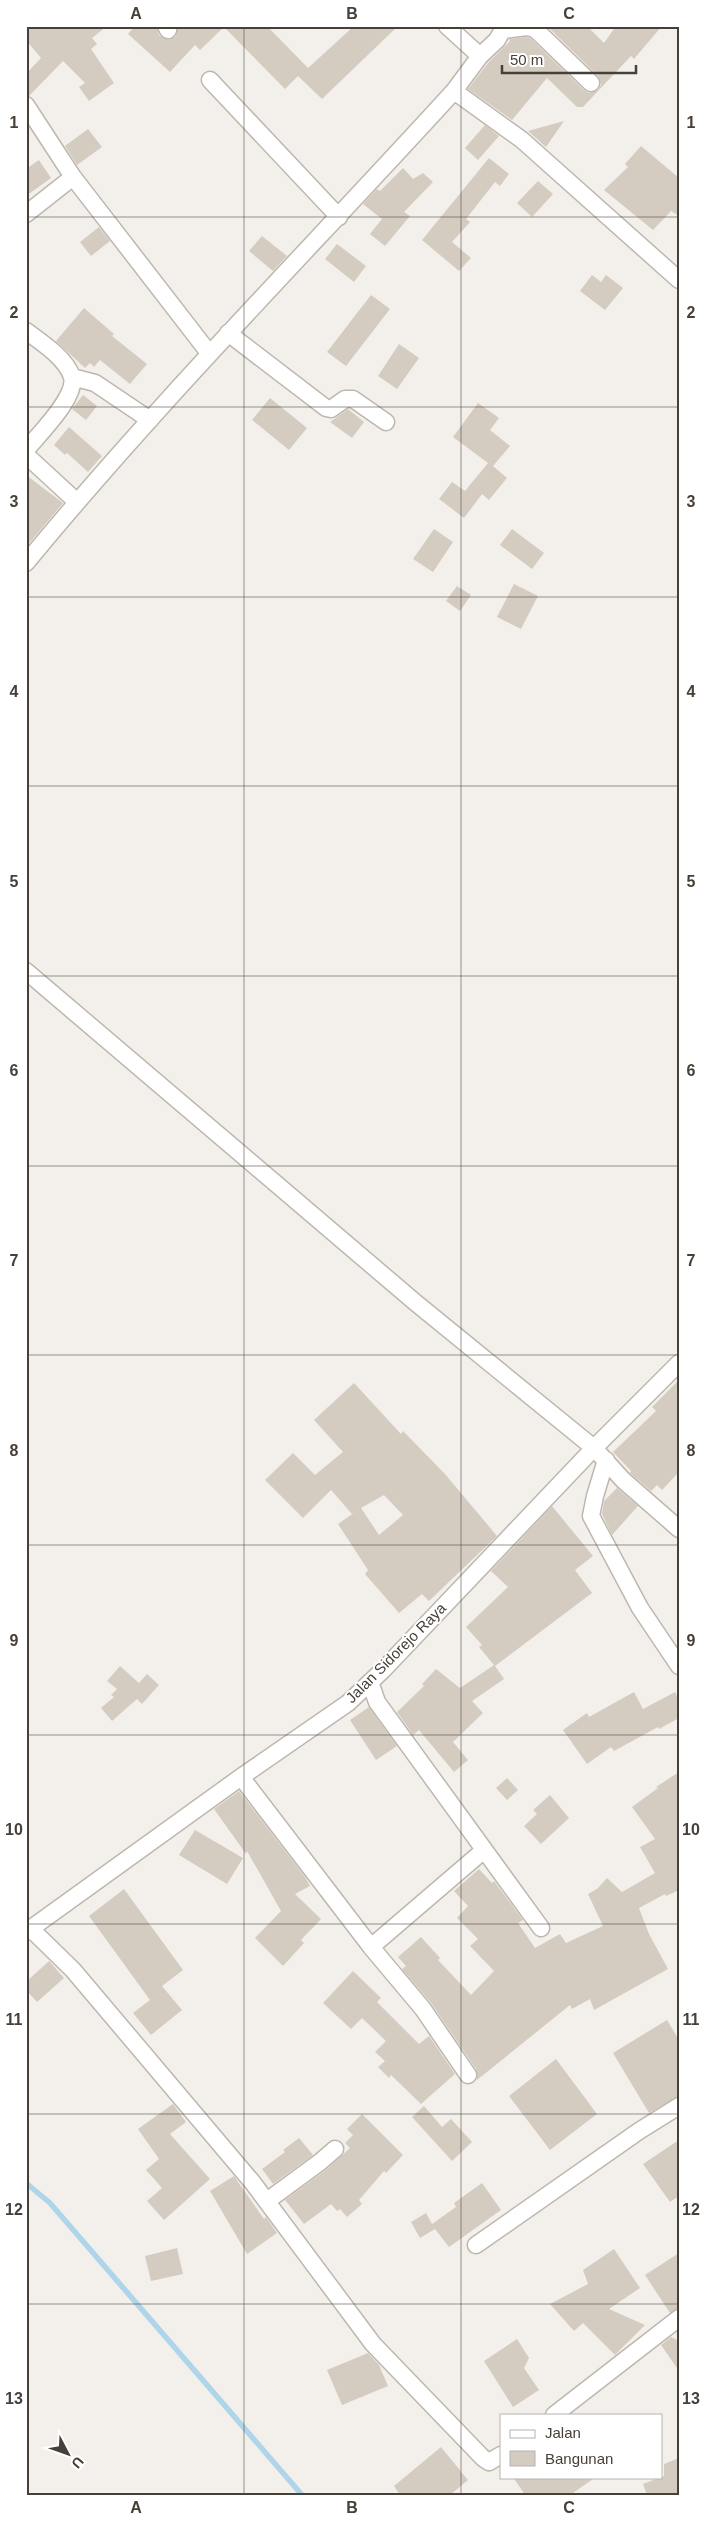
<svg xmlns="http://www.w3.org/2000/svg" width="705" height="2521" font-family="Helvetica,sans-serif">
	<rect width="100%" height="100%" fill="#f3f0eb"/>
	<g fill="none" stroke-linecap="round" stroke-linejoin="round">
		<path stroke="#aed5e9" stroke-width="5.5" d="M26,2183l24,20 252,292"/>
	</g>
	<path fill="#d4cbc1" fill-rule="evenodd" d="M34,26h73l-15,12 5,6 -6,5 23,34 -25,18 -10,-14 6,-4 -22,-22 -34,35 -3,-1v-21l15,-16 -15,-18v-8z
		M135,26h21l3,9 9,5 8,-4 1,-10h90l41,42 46,-42h44l-76,73 -24,-23 -13,13 -61,-62 -24,23 -5,-5 -25,27 -42,-38z
		M547,26h40l17,17 12,-17h46l-28,33 -3,-3 -48,51h-6l-30,-29 -35,42 -44,-31 20,-26 22,-22 -1,-2 17,-2 4,1 54,52 5,3 9,-3 3,-5 -3,-9z
		M564,121l-18,26 -18,-16z
		M485,125l14,11 -21,24 -13,-12z
		M88,129l14,18 -25,18 -12,-19z
		M641,146l38,32v38l-8,-5 -18,19 -49,-40 24,-23 -3,-3z
		M489,158l20,16 -9,12 -5,-4 -29,37 4,3 -18,20 19,16 -12,13 -37,-31z
		M39,160l12,18 -25,18v-27z
		M403,168l10,11 10,-6 10,9 -29,30 6,4 -25,30 -15,-12 12,-15 -19,-15 14,-15 3,2z
		M538,181l15,13 -21,23 -15,-14z
		M99,227l11,14 -19,15 -11,-14z
		M262,236l25,20 -14,15 -24,-20z
		M337,244l29,22 -12,16 -29,-23z
		M592,275l9,7 5,-7 17,13 -18,22 -25,-19z
		M371,295l19,14 -44,57 -19,-14z
		M84,308l30,26 -2,2 35,28 -17,20 -30,-24 -6,7 -4,-4 -5,5 -29,-27z
		M399,344l20,14 -22,31 -19,-13z
		M83,395l14,11 -11,14 -14,-11z
		M270,398l37,30 -18,22 -37,-30z
		M478,403l21,15 -9,12 20,16 -17,20 14,12 -18,22 -7,-6 -18,24 -25,-19 13,-17 13,9 23,-28 -35,-26z
		M348,409l16,13 -12,16 -22,-16z
		M69,427l33,29 -14,16 -21,-19 -2,2 -11,-10z
		M26,475l37,28 -37,44z
		M434,529l19,13 -20,30 -20,-13z
		M512,529l32,24 -12,16 -32,-24z
		M514,584l24,12 -17,33 -24,-12z
		M457,586l14,9 -11,16 -14,-10z
		M679,1380v92l-17,18 -5,-5 -6,6 -21,-18 1,-2 -18,-19 43,-41 -4,-4z
		M354,1383l47,51 2,-3 42,43 52,62 -68,65 -7,-7 -23,19 -34,-39 3,-4 -30,-46 23,-16 -9,6 -21,-24 -28,28 -38,-38 28,-27 22,22 28,-23 -29,-32zM384,1495l19,20 -24,20 -18,-27z
		M617,1488l21,18 -26,29 -10,-21 2,-13z
		M552,1506l41,50 -18,14 17,23 -97,73 9,13 -32,22 11,12 -30,29 15,18 -14,12 -35,-42 -6,5 -16,-23 27,-26 -2,-2 14,-15 24,19 34,-23 -15,-18 3,-2 -16,-18 42,-40 -17,-16z
		M120,1666l19,17 8,-9 12,11 -17,19 -5,-5 -25,22 -11,-13 13,-11 -3,-2 6,-6 -10,-8z
		M634,1692l9,17 32,-17 4,8v18l-20,11 -1,-2 -44,24 -3,-4 -24,17 -24,-34 24,-17 2,4z
		M369,1707l28,39 -21,14 -26,-40z
		M679,1772v118l-13,6 -1,-2 -26,14 10,26 19,35 -74,41 -4,-11 -18,10 -2,-4 -93,75 -1,-11 -45,-66 -29,-34 4,-3 -8,-9 23,-20 19,21 -2,2 33,35 23,-24 -24,-25 8,-7 -21,-21 11,-12 -14,-15 25,-22 13,14 2,-2 29,39 -5,3 17,25 25,-14 6,9 37,-17 -15,-32 9,-5 10,-11 15,14 33,-19 -15,-26 15,-8 -23,-32 26,-19 -2,-1z
		M507,1778l11,12 -11,10 -11,-12z
		M239,1791l66,86 5,9 -15,8 26,25 -20,21 3,3 -21,23 -28,-28 26,-27 -34,-60 -1,3 -32,-45z
		M550,1795l19,23 -28,26 -17,-18 13,-12 -4,-4z
		M195,1830l48,28 -16,26 -48,-29z
		M124,1889l59,81 -21,16 20,24 -31,25 -18,-22 17,-13 -61,-84z
		M49,1961l15,17 -27,24 -11,-12v-8z
		M353,1971l28,27 -4,4 42,42 10,-8 26,38 -34,30 -30,-29 -2,3 -11,-11 7,-6 -10,-9 11,-11 -24,-23 -11,11 -28,-26z
		M667,2020l12,20v56l-30,17 -36,-60z
		M556,2059l41,55 -47,36 -41,-54z
		M173,2104l13,18 -16,12 40,45 -46,41 -17,-19 15,-13 -16,-18 13,-11 -21,-30z
		M424,2106l18,21 9,-8 21,23 -20,19 -40,-44z
		M362,2114l41,41 -17,18 -2,-2 -25,29 3,4 -15,13 -7,-8 -3,2 -6,-7 -27,20 -19,-24 41,-30 24,-22 -5,-5 8,-8 -6,-6z
		M299,2138l14,17 -40,29 -11,-15 23,-17 -2,-2z
		M679,2140v56l-9,6 -27,-38z
		M234,2176l30,43 2,-2 11,16 -30,21 -37,-63z
		M482,2183l19,27 -52,37 -14,-18 -15,9 -9,-16 15,-9 6,11 24,-17 -2,-4z
		M177,2248l6,26 -32,7 -6,-25z
		M614,2249l26,39 -31,21 36,16 -30,30 -32,-32 -9,8 -24,-27 38,-20 -5,-14z
		M679,2253v55l-9,5 -25,-38z
		M671,2337l8,4v30l-18,-26z
		M517,2339l12,19 -5,10 15,22 -26,17 -29,-46z
		M368,2353l11,12 9,21 -46,19 -15,-35z
		M441,2447l27,33 -18,15h-50l-6,-9z
		M679,2458v37h-32l-4,-11 21,-8v-12z
		M513,2477h83l-26,18h-45z"/>
	<g fill="none" stroke-linecap="round" stroke-linejoin="round">
		<defs>
			<path id="minor" d="M166,26l2,4
				M447,26l33,30
				M503,30l24,-3 8,2 56,54
				M210,80l129,137
				M454,91l26,-35 17,-16 8,-14
				M26,105l47,72 136,176
				M26,214l47,-37
				M26,331c15,11 40,27 46,46 5,20 -33,57 -46,73
				M228,333l98,75 5,1 14,-10h8l33,23
				M72,377l23,6 55,37
				M26,455l51,47
				M26,563c135,-164 285,-315 428,-472l68,49 157,140
				M26,971l390,332 178,145 29,32 56,49
				M606,1460l-11,36 -4,20 49,92 39,58
				M370,1682l7,20 164,226
				M241,1777l130,170 52,62 45,66
				M31,1929l42,41 180,213 120,161 110,114 6,4 12,-7
				M26,1932l215,-155 107,-74 35,-33 211,-222 85,-85
				M371,1947l112,-96
				M267,2201l53,-39 15,-13
				M476,2245l163,-114 40,-25
				M554,2415l125,-97"/>
		</defs>
		<use href="#minor" stroke="#beb7ae" stroke-width="19"/>
		<use href="#minor" stroke="#fff" stroke-width="16"/>
	</g>
	<path fill="none" stroke="#474039" stroke-width="1" stroke-opacity="0.55" d="M244,26v2469M461,26v2469M26,217h653M26,407h653M26,597h653M26,786h653M26,976h653M26,1166h653M26,1355h653M26,1545h653M26,1735h653M26,1924h653M26,2114h653M26,2304h653"/>
	<g text-anchor="middle" stroke-width="4" stroke-linejoin="round" paint-order="stroke">
		<g font-size="15" fill="#474039" stroke="#fff">
			<text transform="translate(396 1653) rotate(-45)" y="5">Jalan Sidorejo Raya</text>
		</g>
	</g>
	<rect width="705" height="2521" fill="none" stroke="#ffffff" stroke-width="55"/>
	<rect x="500" y="2414" width="162" height="65" fill="#ffffff" stroke="#b5b3b0"/>
	<rect x="510" y="2430" width="25" height="8" fill="#ffffff" stroke="#b5b3b0"/>
	<text x="545" y="2438" font-size="15" fill="#474039">Jalan</text>
	<rect x="510" y="2451" width="25" height="15" fill="#d4cbc1" stroke="#b5b3b0"/>
	<text x="545" y="2464" font-size="15" fill="#474039">Bangunan</text>
	<g transform="translate(68 2454) rotate(131)" stroke="#ffffff" stroke-width="4" paint-order="stroke">
	<path d="M0-4L9 19L0 12L-9 19Z" fill="#474039"/>
	<text y="-8" font-size="14" font-weight="bold" text-anchor="middle" fill="#474039">U</text>
	</g>
	<path d="M502 65v8h134v-8" fill="none" stroke="#474039" stroke-width="2.5"/>
	<text x="510" y="65" font-size="15" fill="#474039" stroke="#ffffff" stroke-width="4" paint-order="stroke">50 m</text>
	<rect x="28" y="28" width="650" height="2466" fill="none" stroke="#474039" stroke-width="2"/>
	<g font-size="16" text-anchor="middle" font-weight="bold" fill="#474039">
		<text x="136" y="19">A</text>
		<text x="352" y="19">B</text>
		<text x="569" y="19">C</text>
		<text x="14" y="128">1</text>
		<text x="691" y="128">1</text>
		<text x="14" y="318">2</text>
		<text x="691" y="318">2</text>
		<text x="14" y="507">3</text>
		<text x="691" y="507">3</text>
		<text x="14" y="697">4</text>
		<text x="691" y="697">4</text>
		<text x="14" y="887">5</text>
		<text x="691" y="887">5</text>
		<text x="14" y="1076">6</text>
		<text x="691" y="1076">6</text>
		<text x="14" y="1266">7</text>
		<text x="691" y="1266">7</text>
		<text x="14" y="1456">8</text>
		<text x="691" y="1456">8</text>
		<text x="14" y="1646">9</text>
		<text x="691" y="1646">9</text>
		<text x="14" y="1835">10</text>
		<text x="691" y="1835">10</text>
		<text x="14" y="2025">11</text>
		<text x="691" y="2025">11</text>
		<text x="14" y="2215">12</text>
		<text x="691" y="2215">12</text>
		<text x="14" y="2404">13</text>
		<text x="691" y="2404">13</text>
		<text x="136" y="2513">A</text>
		<text x="352" y="2513">B</text>
		<text x="569" y="2513">C</text>
	</g>
</svg>
